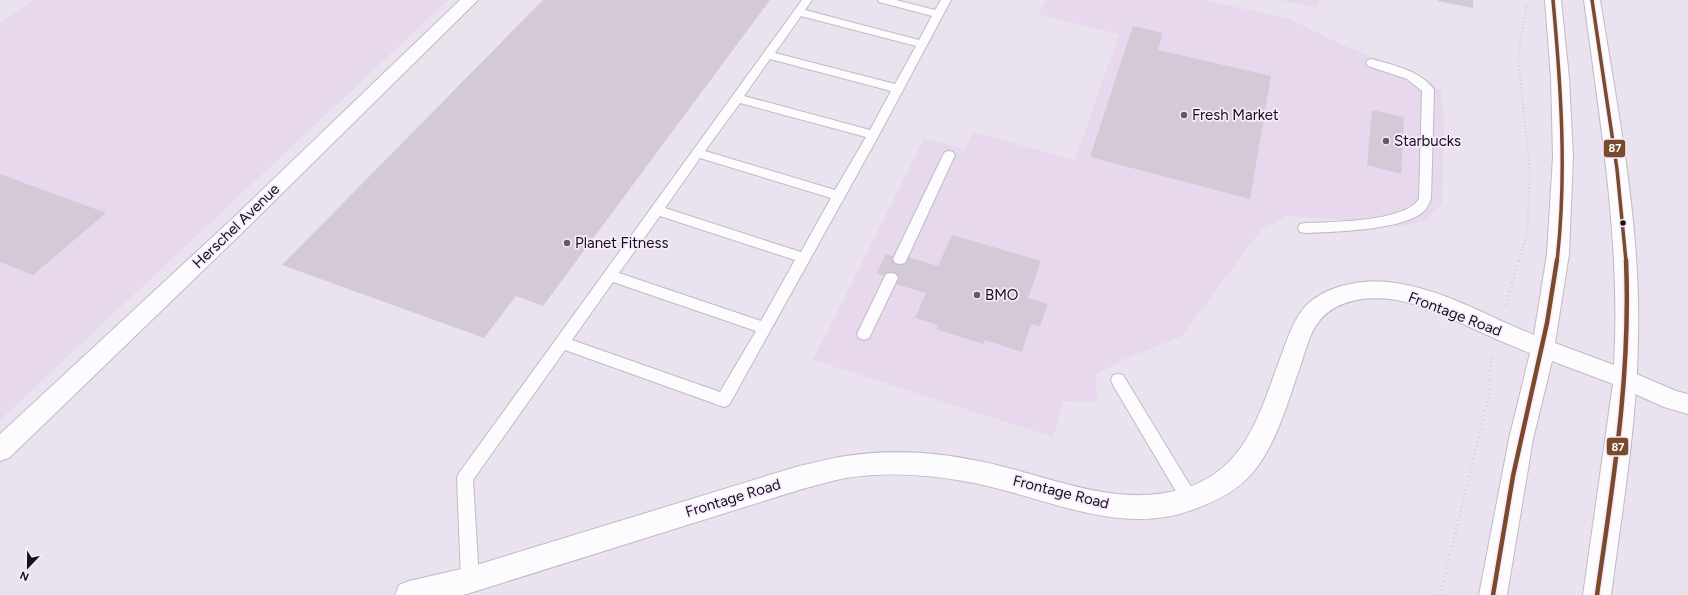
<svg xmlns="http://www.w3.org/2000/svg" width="1688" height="595" font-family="Figtree,sans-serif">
	<rect width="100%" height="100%" fill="#ebe2ef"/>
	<path fill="#e7d8ee" d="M35,0h413l-448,420v-397z
		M1045,0h158l84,18 58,28 82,33 14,12 3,28 -2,83 -15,18 -24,6 -21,1 -36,-7 -58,-4 -27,14 -79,106 -62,25 -25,14 3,27 -34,-1 -11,36 -240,-77 111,-221 41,10 8,-17 102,28 44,-126 -81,-20z
		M1280,0h41l-5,8z"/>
	<path fill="#d4c9d7" d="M543,0h227l-227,306 -27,-10 -32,42 -202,-73z
		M1438,0h35v8l-35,-7z
		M1133,26l30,7 -5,17 113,26 -21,123 -160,-42z
		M1372,110l32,7 -3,57 -34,-9z
		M0,174l106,39 -73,62 -33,-13z
		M952,235l89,26 -13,37 20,6 -8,22 -9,-2 -9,28 -37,-12 -2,4 -47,-15 2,-4 -23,-7 11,-25 -31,-9 2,-4 -20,-7 9,-19 21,7 1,-4 30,9z"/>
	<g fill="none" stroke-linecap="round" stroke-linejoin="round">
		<defs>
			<path id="service" d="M802,0h10l-7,10 114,30 13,-24 -53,-14 -1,-2h18l39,10 6,-10h10l-72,135 -150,270 -5,2 -159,-57 -92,130 6,100 -3,6 -6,2 -6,-2 -3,-6 -4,-102 2,-5zM801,16l115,30 -21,38 -120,-31zM770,59l121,32 -21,39 -126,-34zM740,103l126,34 -31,53 -130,-39zM700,158l131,40 -30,54 -136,-44zM660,216l135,44 -34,61 -142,-48zM613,282l143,49 -36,61 -148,-52z
				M1372,59c21,6 50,12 62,31l-3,109c-2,4 -4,10 -8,13 -20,18 -90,20 -118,21l-5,-1 -2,-4 2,-4 5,-1c27,-1 99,-1 114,-24l3,-108 -15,-12 -39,-13 -2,-3 2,-3z
				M949,151l4,1 2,3 -48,104 -2,4 -5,1 -5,-1 -2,-4 50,-104 2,-3z
				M891,273l5,1 2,4 -27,56 -2,4 -5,2 -5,-2 -2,-4 27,-56 2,-4z
				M1118,374l5,1 73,120 2,5 -2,5 -6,3 -6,-3 -71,-120 -2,-5 2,-5z"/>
			<path id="minor" d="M1625,369l51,22 12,3v20l-24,-7 -47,-21 -4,-7 4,-7z"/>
			<path id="tertiary" d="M460,0h18l-231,228 -238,230 -9,3v-27l233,-216z
				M1545,0h16l8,78 4,79 -4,97 -14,89 59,22c7,-123 -14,-244 -30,-365h16c18,112 41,225 38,339 -1,86 -16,171 -27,256h-28l30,-211 -61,-23 -19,78 -26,156h-28l30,-156 21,-86c-18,-7 -37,-15 -56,-24 -25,-11 -50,-24 -77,-29 -26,-4 -58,-2 -77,20 -10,12 -14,29 -19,44 -13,36 -23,77 -47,107 -16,20 -39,31 -62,39 -77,28 -154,-17 -229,-29 -38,-7 -79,-9 -117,-3 -16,3 -32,8 -47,12l-329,103 -7,2h-68l4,-10 10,-4 61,-14 329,-101c15,-3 31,-8 47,-10 44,-7 90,-4 133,5 66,13 132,47 200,29 67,-17 81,-78 102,-134 6,-16 12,-34 22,-47 21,-25 63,-31 93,-26 48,7 93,34 138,52l13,-81 6,-97 -2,-79z"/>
		</defs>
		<use href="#service" stroke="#c1bac4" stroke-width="2"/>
		<use href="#minor" stroke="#c1bac4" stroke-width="2"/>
		<use href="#tertiary" stroke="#c1bac4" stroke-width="2"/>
		<path stroke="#d1ced2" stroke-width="2" stroke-dasharray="1 2.5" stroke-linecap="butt" d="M1519,261l8,-27 3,-64 -12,-113 9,-53"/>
		<path stroke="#d1ced2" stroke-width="2.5" stroke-dasharray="1 3.5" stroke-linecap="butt" d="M1506,305l13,-45
			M1440,595l50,-204v-23l3,-12"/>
		<use href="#service" fill="#fcfbfd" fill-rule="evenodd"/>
		<use href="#minor" fill="#fcfbfd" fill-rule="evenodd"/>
		<use href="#tertiary" fill="#fcfbfd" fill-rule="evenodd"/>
		<defs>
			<path id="bus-1-far1" d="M1553,0c8,87 14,175 4,261
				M1592,0l25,169 9,92"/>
			<path id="bus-1" d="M1493,595l20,-119 34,-153 10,-63
				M1597,595c16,-113 34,-219 29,-335"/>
		</defs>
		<use href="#bus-1-far1" stroke="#f8ebfe" stroke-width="6"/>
		<use href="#bus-1" stroke="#f8ebfe" stroke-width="8"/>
		<use href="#bus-1-far1" stroke="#7a4b2a" stroke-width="3.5"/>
		<use href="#bus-1" stroke="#7a4b2a" stroke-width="4.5"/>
	</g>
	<g fill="#615a64" stroke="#f8ebfe" stroke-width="1.5">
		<circle cx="1184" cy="115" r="4"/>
		<circle cx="1386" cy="141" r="4"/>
		<circle cx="567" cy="243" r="4"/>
		<circle cx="977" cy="295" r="4"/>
	</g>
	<circle fill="#161119" stroke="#f8ebfe" stroke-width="1.5" cx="1623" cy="223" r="3.5"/>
	<g text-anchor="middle" stroke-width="3.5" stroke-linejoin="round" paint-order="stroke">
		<g font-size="15" fill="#161119" stroke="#f8ebfe" text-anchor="start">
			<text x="1192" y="120">Fresh Market</text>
			<text x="1394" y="146">Starbucks</text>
			<text x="575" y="248">Planet Fitness</text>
			<text x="985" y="300">BMO</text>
		</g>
		<g font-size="15" fill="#161119" stroke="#f8ebfe">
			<text transform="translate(236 226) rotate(-44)" y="5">Herschel Avenue</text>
			<text transform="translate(1455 314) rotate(21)" y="5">Frontage Road</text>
			<text transform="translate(1061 492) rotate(14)" y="5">Frontage Road</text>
			<text transform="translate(733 498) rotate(-17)" y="5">Frontage Road</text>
		</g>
	</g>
	<g stroke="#f8ebfe" stroke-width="1.5">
		<rect x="1603" y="139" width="23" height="19" rx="4" fill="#7a4b2a"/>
		<rect x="1606" y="437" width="23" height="19" rx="4" fill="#7a4b2a"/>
	</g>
	<g font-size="11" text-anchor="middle" font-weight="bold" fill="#fff">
		<text x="1615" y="152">87</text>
		<text x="1618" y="451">87</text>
	</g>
	<g transform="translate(28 567) rotate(202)" stroke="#f8ebfe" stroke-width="3" paint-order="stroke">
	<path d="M0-3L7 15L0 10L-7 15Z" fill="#161119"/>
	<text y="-6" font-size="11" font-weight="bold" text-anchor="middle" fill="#161119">N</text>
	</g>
</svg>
